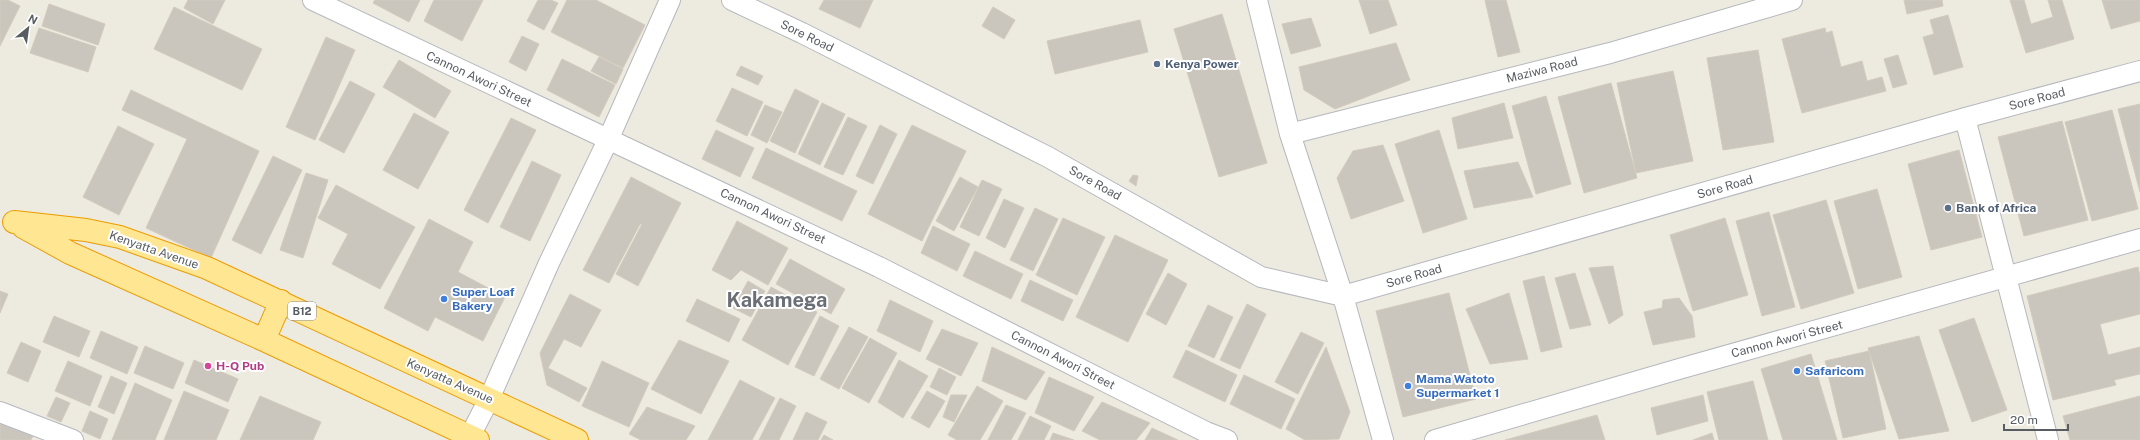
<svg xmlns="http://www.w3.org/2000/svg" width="2140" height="440" font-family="'Public Sans',sans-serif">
	<rect width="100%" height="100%" fill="#edeadf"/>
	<path fill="#cac6be" stroke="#d2cbbd" d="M0,0h8l12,6 -20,40z
		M188,0h37l-12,24 -29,-16z
		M375,0h45l-11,22 -36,-19z
		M434,0h49l-21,41 -38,-20z
		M538,0h13l7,3 -14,27 -17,-9z
		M567,0h29l49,25 -22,43 -72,-36z
		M824,0h49l-13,28 -41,-19z
		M1359,0h29l9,25 -27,9z
		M1485,0h21l14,52 -22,5z
		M1904,0h38l1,6 -36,8z
		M2010,0h14l7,24 22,-7 -5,-17h14l12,39 -48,14z
		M2102,0h38v21l-29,8z
		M49,4l56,20 -7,21 -56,-19z
		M174,7l88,42 -20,41 -88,-41z
		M993,7l22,13 -11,19 -22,-13z
		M1222,14l45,149 -48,14 -45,-148z
		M1948,15l15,52 -29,8 -11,-38 11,-3 -4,-14z
		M1311,18l10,28 -30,8 -9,-30z
		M1140,20l8,32 -93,22 -8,-33z
		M39,28l57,19 -8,25 -58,-19z
		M1825,28l1,5 6,-2 9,36 21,-6 5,20 15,-4 4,14 -84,22 -20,-74z
		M522,36l17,8 -13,27 -17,-9z
		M326,37l29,13 -40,90 -29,-13z
		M1396,43l14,37 -75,29 -31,-19 -5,-23z
		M1758,50l16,92 -51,8 -16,-92z
		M1898,55l9,29 -14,4 -9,-29z
		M599,57l24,12 -7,15 -25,-13z
		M562,59l53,26 -16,32 -52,-27z
		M399,60l52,31 -16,27 -52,-31z
		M741,66l22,10 -5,9 -22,-10z
		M1673,71l20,90 -57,12 -19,-90z
		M350,81l25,13 -31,59 -25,-13z
		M1611,83l26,95 -53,15 -26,-96z
		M732,88l31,14 -16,34 -31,-15z
		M795,89l24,12 -24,52 -25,-12z
		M131,90l128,61 -48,107 -65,-30 41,-89 -65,-29z
		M1546,96l25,88 -35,10 -24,-88z
		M822,103l23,11 -25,51 -22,-11z
		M1504,103l9,35 -55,11 -6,-31z
		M2140,104v88l-22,-83z
		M765,105l17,7 -15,31 -16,-8z
		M2112,110l26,99 -46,12 -27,-99z
		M414,113l35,19 -31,57 -35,-19z
		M848,117l19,9 -24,49 -19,-8z
		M511,118l25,12 -48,93 -24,-13z
		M2062,121l26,99 -64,16 -26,-99z
		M880,125l17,9 -24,50 -17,-8z
		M912,125l54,26 -44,90 -54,-27z
		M118,126l36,18 -35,71 -36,-18z
		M716,130l38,18 -14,29 -38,-18z
		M1439,130l28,89 -44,14 -28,-89z
		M1383,145l21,56 -53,18 -14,-41 16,-27z
		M766,148l91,43 -15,30 -90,-43z
		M1959,150l23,87 -51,13 -23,-86z
		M273,156l29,14 -41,84 -29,-14z
		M532,161l29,14 -31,66 -30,-14z
		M1518,162l15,35 -59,11 -10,-37z
		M306,173l22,7 -25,78 -23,-8z
		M1133,175l5,1 -2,10 -7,-5z
		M631,177l50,26 -43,83 -22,-12 26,-50h-2l-31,59 -26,-13z
		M960,177l18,10 -24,44 -18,-10z
		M982,180l20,9 -23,47 -19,-9z
		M336,185l79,42 -35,62 -48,-25 16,-30 -30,-16z
		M1877,189l25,88 -44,12 -24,-88z
		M1004,199l20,9 -19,40 -19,-10z
		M1826,200l28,93 -53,16 -28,-94z
		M1035,208l23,11 -25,52 -23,-11z
		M1769,212l26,95 -33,9 -26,-95z
		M1063,218l42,19 -28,58 -41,-20z
		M1725,218l23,77 -55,16 -23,-76z
		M429,219l44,23 -15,30 47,25 -22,44 -48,-24 -7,14 -44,-23z
		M737,221l51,27 -20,37 -27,-15 -10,10 -19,-10z
		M933,226l37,18 -13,27 -36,-18z
		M1115,235l53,25 -40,82 -52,-25z
		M975,251l48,23 -12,25 -48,-23z
		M790,259l55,30 -14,25 -55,-30z
		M1613,266l10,49 -14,9 -20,-56z
		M2138,267l2,9v38l-40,10 8,31 32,-8v27l-26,6 2,5 -63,15 -26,-104z
		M1168,273l19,11 -21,41 -20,-11z
		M1575,273l16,52 -21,4 -15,-51z
		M1544,276l18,71 -21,5 -18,-71z
		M1030,280l43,20 -10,21 -42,-20z
		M748,281l17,10 -14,26 -18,-9z
		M771,287l46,25 -29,53 -46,-25z
		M0,291l8,3 -8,19z
		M1449,293l27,106 -73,18 -27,-106z
		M1509,293l19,66 -38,5 -24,-55z
		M570,294l31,16 -20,37 -17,-8 -16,29 39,20 -8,14 -32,-17 -7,-32z
		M1679,298l13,18 3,21 -42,8 -9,-33 18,-4 1,-8z
		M697,299l43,20 -11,23 -43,-21z
		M890,300l43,21 -13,31 -43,-21z
		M1247,304l19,10 -26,55 -20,-9z
		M1208,305l25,12 -19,41 -26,-12z
		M54,316l36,15 -11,26 -36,-15z
		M820,316l19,10 -25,50 -19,-9z
		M1974,318l33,92 -35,12 -33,-92z
		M849,327l19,10 -29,52 -19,-10z
		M942,329l36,14 -17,33 -35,-17z
		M101,331l37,16 -11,27 -37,-16z
		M1301,332l23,11 -26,51 -23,-12z
		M1919,336l30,95 -50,8 -31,-91z
		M870,338l27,15 -28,50 -27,-15z
		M679,340l50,21 -28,53 -50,-25z
		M21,342l20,9 -13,31 -21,-9z
		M145,346l39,17 -11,26 -39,-16z
		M992,347l53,25 -19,28 -44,-19z
		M1326,347l24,65 -11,27 -34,1 -19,-11z
		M1186,350l51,25 -12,27 -52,-25z
		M1869,351l17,78 -43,9 -18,-77z
		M1811,354l26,86h-54l-22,-71z
		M194,360l44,19 -10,23 -43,-19z
		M899,360l29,16 -25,42 -25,-16z
		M68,361l34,15 -12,30 -35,-15z
		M602,361l47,22 -20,44 -47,-21z
		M939,368l17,9 -9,18 -17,-8z
		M1244,375l51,24 -14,30 -51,-25z
		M111,376l16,7 -13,31 -16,-7z
		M1049,377l45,20 -20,34 -39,-18z
		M740,380l35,18 -23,42h-44z
		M1753,381l15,59h-49l-12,-48z
		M135,383l37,17 -17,40h-43z
		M977,386l26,15 -23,39h-23l-9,-5z
		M184,391l45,19 -13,30h-52z
		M927,391l18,10 -16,27 -18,-10z
		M951,395h16l-13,27 -11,-5z
		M1703,395l5,26 -51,14 -6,-27z
		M260,396l61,26 -8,18h-73z
		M2140,396v44h-70l-7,-24z
		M56,397l14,6 -9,19 -14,-6z
		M780,398l16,8 -17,34h-20z
		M1102,402l48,21 -14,17h-36l-18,-9z
		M1006,405l20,8 -15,27h-23z
		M647,407l48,19 -9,14h-45l-12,-6z
		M90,411l18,8 -8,20 -18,-8z
		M806,412l21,10 -9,18h-25z
		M1597,415l8,25h-100z
		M1030,416l21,10 -7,14h-26z
		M0,420l34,13 -3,7h-31z
		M1152,428l26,12h-33z
		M1053,433l21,7h-24z
		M1712,433l2,7h-21z
		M824,435l9,5h-12z"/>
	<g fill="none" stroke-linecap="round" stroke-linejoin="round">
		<defs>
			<path id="minor" d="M313,0l566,267 235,119 92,46 21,8
				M732,0l70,33 246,124 213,120 82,19 622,-178 175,-47
				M1257,0l33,134 53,162 40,144
				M1965,118l83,322
				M1290,134l320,-81 182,-53
				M0,412l73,28
				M468,440l21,-41 60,-136 59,-123 62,-140
				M1435,440l244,-71 461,-130"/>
			<path id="trunk" d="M14,222l72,8 34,7 87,31 370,172
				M23,227l47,26 194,87 214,100
				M264,340l17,-39"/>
		</defs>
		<use href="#minor" stroke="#b5b8be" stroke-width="22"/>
		<use href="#trunk" stroke="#ec9c00" stroke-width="24"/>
		<use href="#minor" stroke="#fff" stroke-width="20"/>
		<use href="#trunk" stroke="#ffe693" stroke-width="22"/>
	</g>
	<g fill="#5c6f8a" stroke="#fff" stroke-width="1.5">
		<circle cx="1157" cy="64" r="4"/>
		<circle cx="1948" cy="208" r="4"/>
	</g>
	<g fill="#3f7fe0" stroke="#fff" stroke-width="1.5">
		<circle cx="444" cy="299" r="4"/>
		<circle cx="1797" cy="371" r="4"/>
		<circle cx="1408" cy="386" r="4"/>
	</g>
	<circle fill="#d1479c" stroke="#fff" stroke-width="1.5" cx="208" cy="366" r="4"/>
	<g text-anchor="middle" stroke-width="4" stroke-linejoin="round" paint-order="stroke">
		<rect fill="#fff" stroke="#8a8e91" stroke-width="1" x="288" y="302" width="28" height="18" rx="3"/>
		<g font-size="11" font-weight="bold" fill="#585d62">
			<text x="302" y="315">B12</text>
		</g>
		<g font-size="12" fill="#585d62" stroke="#fff">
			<text transform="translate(807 36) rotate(26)" y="4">Sore Road</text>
			<text transform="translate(1542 70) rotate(-14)" y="4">Maziwa Road</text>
			<text transform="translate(479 79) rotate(25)" y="4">Cannon Awori Street</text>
			<text transform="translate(2037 99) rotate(-15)" y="4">Sore Road</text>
			<text transform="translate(1095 183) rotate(29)" y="4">Sore Road</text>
			<text transform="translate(1725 187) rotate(-16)" y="4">Sore Road</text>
			<text transform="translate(773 216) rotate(25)" y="4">Cannon Awori Street</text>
			<text transform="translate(154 250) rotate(19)" y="4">Kenyatta Avenue</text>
			<text transform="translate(1414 276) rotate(-16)" y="4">Sore Road</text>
			<text transform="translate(1787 339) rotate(-15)" y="4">Cannon Awori Street</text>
			<text transform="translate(1063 360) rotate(27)" y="4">Cannon Awori Street</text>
			<text transform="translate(450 381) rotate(24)" y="4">Kenyatta Avenue</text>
		</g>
		<g font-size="12" font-weight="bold" fill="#4e5e75" stroke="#fff" text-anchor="start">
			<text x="1165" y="68">Kenya Power</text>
			<text x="1956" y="212">Bank of Africa</text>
		</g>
		<g font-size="12" font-weight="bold" fill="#366cbe" stroke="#fff" text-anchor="start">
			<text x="452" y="296">Super Loaf<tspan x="452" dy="14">Bakery</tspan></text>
			<text x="1805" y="375">Safaricom</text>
			<text x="1416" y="383">Mama Watoto<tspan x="1416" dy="14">Supermarket 1</tspan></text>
		</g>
		<g font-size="12" font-weight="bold" fill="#b23c85" stroke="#fff" text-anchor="start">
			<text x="216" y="370">H-Q Pub</text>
		</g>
		<g font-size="20" font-weight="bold" fill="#696f74" stroke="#fff">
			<text x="777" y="307">Kakamega</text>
		</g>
	</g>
	<g transform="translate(28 28) rotate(29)" stroke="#ffffff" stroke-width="3" paint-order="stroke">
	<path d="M0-3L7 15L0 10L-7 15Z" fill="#585d62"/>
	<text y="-6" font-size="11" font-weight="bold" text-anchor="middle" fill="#585d62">N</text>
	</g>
	<path d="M2004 424v6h64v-6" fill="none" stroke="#585d62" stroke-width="2"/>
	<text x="2010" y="424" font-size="12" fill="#585d62" stroke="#ffffff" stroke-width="3" paint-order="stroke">20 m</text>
</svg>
